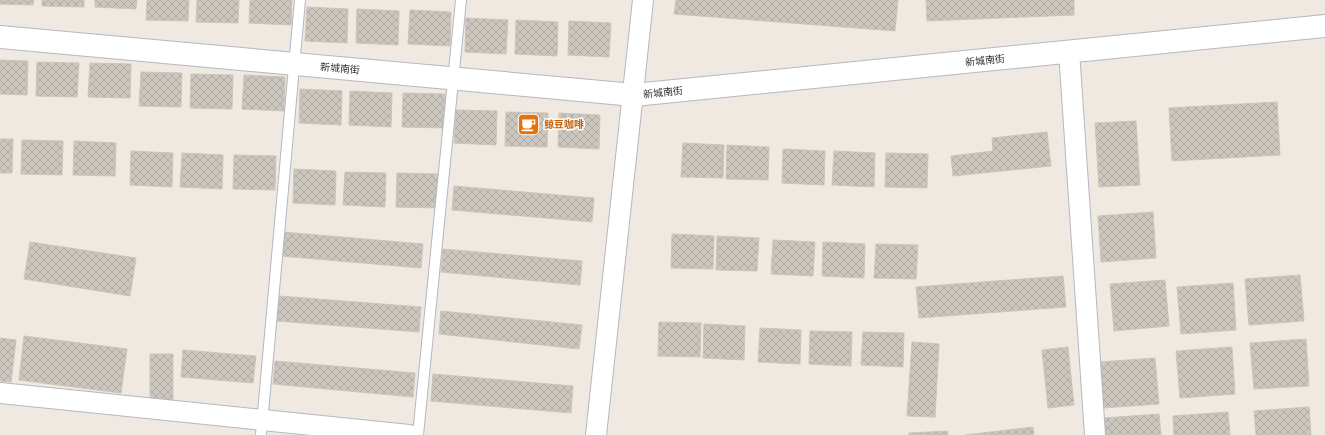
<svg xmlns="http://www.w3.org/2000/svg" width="1325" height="435" font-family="'DM Sans','Noto Sans SC',sans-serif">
	<defs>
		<pattern id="building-cross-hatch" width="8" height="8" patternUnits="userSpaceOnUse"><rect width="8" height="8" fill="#cbc7bf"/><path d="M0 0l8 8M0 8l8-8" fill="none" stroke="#afaba4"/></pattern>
	</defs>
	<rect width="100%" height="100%" fill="#efe9e1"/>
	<path fill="url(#building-cross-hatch)" stroke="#cbc5ba" d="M0,0h34l-1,5 -33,-1z
		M42,0h42v7l-42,-1z
		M95,0h42l-1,9 -41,-2z
		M147,0h42l-1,21 -42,-1z
		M197,0h42l-1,23 -42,-1z
		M250,0h42l-1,25 -42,-2z
		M676,0h222l-3,31 -221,-17z
		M926,0h148v15l-147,6z
		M307,7l41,2 -1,34 -42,-2z
		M357,9l42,2 -1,34 -42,-2z
		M410,10l41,2 -1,34 -42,-2z
		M466,18l42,2 -2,34 -41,-2z
		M516,20l42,2 -1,34 -42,-2z
		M569,21l42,2 -2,34 -41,-2z
		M0,60l28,1 -1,34 -27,-1z
		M37,62l42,1 -2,34 -41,-1z
		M90,63l41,1 -1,34 -42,-1z
		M141,72l41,1 -1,34 -42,-1z
		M191,74l42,1 -1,34 -42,-1z
		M244,75l41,2 -1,34 -42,-2z
		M300,89l42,2 -1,34 -42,-2z
		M350,91l42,2 -1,34 -42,-2z
		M403,93l42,1 -1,34 -42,-1z
		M1277,102l3,53 -108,6 -3,-53z
		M456,110l41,1 -1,34 -42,-2z
		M506,112l42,1 -1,34 -42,-1z
		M559,113l41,2 -1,34 -41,-2z
		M1136,121l4,64 -41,2 -4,-64z
		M1047,132l4,34 -98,10 -2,-20 42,-5 -1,-13z
		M0,139h13l-1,34h-12z
		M22,140l41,1 -1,34 -41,-1z
		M74,141l42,2 -1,33 -42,-1z
		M683,143l41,2 -1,33 -42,-1z
		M727,145l42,2 -1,33 -42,-1z
		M783,149l42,2 -1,34 -42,-2z
		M131,151l42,2 -1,34 -42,-2z
		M834,151l41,2 -1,34 -42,-2z
		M182,153l41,2 -1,34 -42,-2z
		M886,153l42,1 -1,34 -42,-1z
		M234,155l42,1 -1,34 -42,-1z
		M294,169l42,2 -1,34 -42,-2z
		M345,172l41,1 -1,34 -42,-2z
		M397,173l42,1 -1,34 -42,-1z
		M454,186l140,12 -2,24 -140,-12z
		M1153,212l3,46 -55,4 -3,-46z
		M283,232l140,12 -2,24 -140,-12z
		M672,234l42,2 -1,33 -42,-1z
		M717,236l42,2 -2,33 -41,-1z
		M773,240l42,2 -2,34 -42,-2z
		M30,242l106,16 -6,38 -106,-17z
		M823,242l42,2 -1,34 -42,-2z
		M876,244l42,1 -2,34 -42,-1z
		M443,249l139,12 -2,24 -139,-13z
		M1300,275l4,46 -55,4 -4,-46z
		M1063,276l3,31 -147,11 -3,-31z
		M1165,280l4,46 -55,5 -4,-47z
		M1233,283l3,47 -55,4 -4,-47z
		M279,296l142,11 -2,25 -142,-11z
		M441,311l141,14 -3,24 -140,-15z
		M659,322l42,1 -1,34 -42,-1z
		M704,324l41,2 -1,34 -41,-2z
		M760,328l41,2 -1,34 -42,-2z
		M810,331l42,1 -1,34 -42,-2z
		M863,332l41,1 -1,34 -42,-2z
		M24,336l103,13 -6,44 -102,-13z
		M0,338l16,2 -5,42 -11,-1z
		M1306,339l3,47 -55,3 -4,-46z
		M912,342l27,2 -4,73 -28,-1z
		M1068,347l6,58 -26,3 -6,-58z
		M1232,347l3,47 -55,4 -4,-47z
		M183,350l73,6 -3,27 -72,-6z
		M150,354h23v47h-23z
		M1155,358l4,46 -56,4 -3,-46z
		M275,361l140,12 -2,24 -140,-13z
		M433,374l140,12 -2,27 -140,-12z
		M1309,407l2,28h-55l-2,-24z
		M1228,412l2,23h-56l-1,-19z
		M1159,414l2,21h-56l-1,-17z
		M1033,427l1,8h-69z
		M948,431v4h-39v-2z"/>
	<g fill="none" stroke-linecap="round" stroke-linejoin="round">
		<defs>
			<path id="lane" d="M261,435l39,-435
				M418,435l43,-435"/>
			<path id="street" d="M1069,51l26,384
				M0,393l409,42
				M596,435l47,-435"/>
			<path id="secondary" d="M0,37l634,58 691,-69"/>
		</defs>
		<use href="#lane" stroke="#b4b7c1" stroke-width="12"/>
		<use href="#street" stroke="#b4b7c1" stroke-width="22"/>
		<use href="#secondary" stroke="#b4b7c1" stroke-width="24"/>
		<use href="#lane" stroke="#fff" stroke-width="10"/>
		<use href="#street" stroke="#fff" stroke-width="20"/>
		<use href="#secondary" stroke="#fff" stroke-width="22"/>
	</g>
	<defs>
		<symbol id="cafe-square" viewBox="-11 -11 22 22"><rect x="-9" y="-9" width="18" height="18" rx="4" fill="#e8710a" stroke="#fff"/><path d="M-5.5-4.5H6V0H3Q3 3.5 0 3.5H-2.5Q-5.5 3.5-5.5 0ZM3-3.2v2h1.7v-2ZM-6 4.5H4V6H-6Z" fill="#fff"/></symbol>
	</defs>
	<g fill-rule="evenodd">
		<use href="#cafe-square" x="516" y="112" width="25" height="25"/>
	</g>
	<g text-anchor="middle" stroke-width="3" stroke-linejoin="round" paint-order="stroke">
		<g font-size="10" fill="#2e2e2e" stroke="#fff">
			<text transform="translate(985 60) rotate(-6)" y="4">新城南街</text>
			<text transform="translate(340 68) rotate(5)" y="4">新城南街</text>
			<text transform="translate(663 92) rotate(-6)" y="4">新城南街</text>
		</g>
		<g font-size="10" font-weight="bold" fill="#c56008" stroke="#fff" text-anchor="start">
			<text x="544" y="128">鲸豆咖啡</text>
		</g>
	</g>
</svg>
